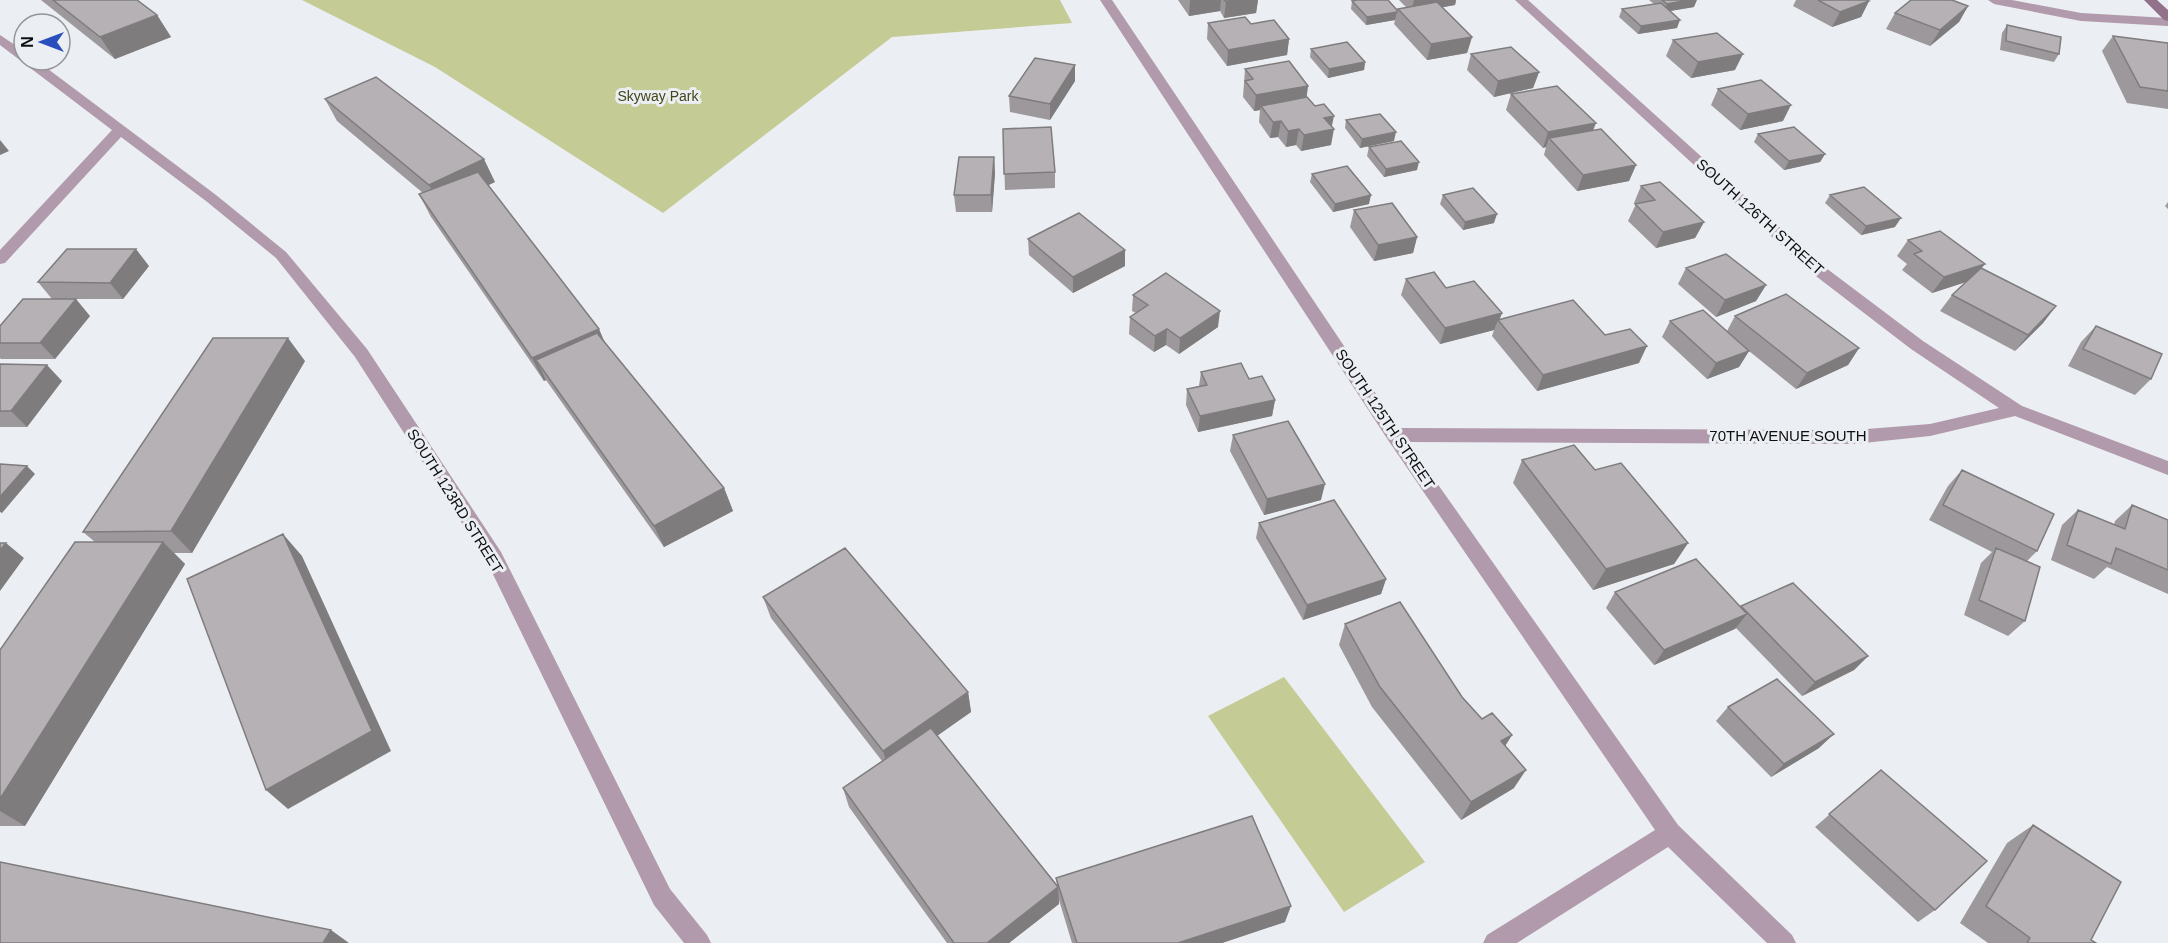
<svg xmlns="http://www.w3.org/2000/svg" width="2168" height="943" font-family="Helvetica,sans-serif">
	<rect width="100%" height="100%" fill="#ebeef2"/>
	<path fill="#c5cb95" d="M302,0h758l12,23 -180,14 -229,176 -228,-146z
		M1284,677l141,185 -81,50 -136,-196z"/>
	<g fill="none" stroke-linecap="round" stroke-linejoin="round">
		<path fill="#b19aab" fill-rule="evenodd" d="M1100,0h12l287,428 455,2 76,-6 69,-16 -88,-59 -103,-79 -293,-270h13l290,262 105,79 99,65 146,55v14l-153,-59 -85,20 -76,8 -446,-2 270,383 114,110 4,8h-29l-99,-96 -151,96h-34l4,-8 168,-105 -267,-390z
			M1988,0h24l69,13 87,5v8l-87,-5 -87,-17z
			M0,35l24,16v9h12l180,135 70,57 81,97 134,203 169,337 37,46 4,8h-27l-30,-38 -167,-343 -132,-205 -79,-99 -70,-57 -85,-64 -116,126 -5,1v-14l112,-120 -112,-85z"/>
		<path fill="#92728a" fill-rule="evenodd" d="M2144,0h13l11,10v11l-4,-1z"/>
	</g>
	<path fill="#9d989b" d="M41,0h96l20,15 14,22 -56,22z
		M1178,0h80l-2,13 -32,5 -4,-7 -31,5z
		M1399,0h57l-1,5 -13,2 30,30 -5,16 -40,7 -33,-36 1,-4 -29,5 -15,-16 1,-8 45,9 1,-1 8,-2z
		M1649,0h40l5,7 -24,4 7,17 -39,6 -19,-17 3,-8 32,-5z
		M1796,0h71l2,1 -8,16 -29,10 -39,-21z
		M1968,6l-9,16 -29,24 -44,-17 9,-16z
		M1208,23l81,16 -2,16 -60,11 -20,-27z
		M2007,25l52,29 -5,8 -54,-12 2,-17z
		M2113,36l55,7v66l-41,-6 -25,-52z
		M1673,40l62,30 -44,8 -25,-22z
		M1311,49l54,13 -1,8 -36,8 -18,-21z
		M1471,54l68,18 -6,16 -39,9 -27,-27z
		M1075,65v16l-25,39 -40,-8 -1,-16z
		M1245,69l63,17 -2,11 26,30 -1,18 -30,6 -5,-6 -10,2 -8,-10 -8,1 -11,-16 1,-12 -6,1 -11,-14z
		M1718,89l65,32 -43,9 -29,-25z
		M1511,94l82,36 43,35 -7,16 -52,10 -33,-36 2,-8 -3,1 -37,-38z
		M325,99l170,83 -7,3 117,158 119,145 9,23 -69,36 -118,-167 -2,1 -113,-164 -12,-23 4,-1 -86,-72z
		M1346,120l48,21 -34,7 -15,-20z
		M1003,129l52,43v16l-50,2z
		M1758,134l67,20 -5,8 -36,8 -30,-28z
		M1369,147l48,23 -33,7 -17,-21z
		M994,157l1,16 -3,39h-36l-2,-17z
		M1312,174l57,30 -36,8 -23,-30z
		M1641,186l63,36 -9,16 -39,10 -28,-27 8,-17 -2,-1z
		M1443,195l51,28 -31,7 -23,-26z
		M1830,195l65,32 -34,8 -36,-32z
		M2168,202v7l-3,-3z
		M1354,210l63,27 -4,16 -39,8 -24,-34z
		M1028,239l97,27 -52,27 -44,-38z
		M1908,240l73,29 75,37 -13,17 -28,28 -75,-40 12,-16 14,-13 -34,11 -30,-23 5,-6 -10,-8z
		M149,266l-26,33h-71l-14,-17z
		M1686,268l80,17 -10,16 -40,16 -38,-33z
		M1406,279l40,9 56,25 -3,7 106,15 34,28 -102,28 -45,-55 2,-6 -54,14 -39,-49z
		M1133,295l85,32 -39,27 -13,-9 -12,7 -25,-18 1,-17 6,-4 -4,-2z
		M90,316l-35,43h-54l-1,-1v-32z
		M1735,316l124,32 -11,17 -52,24 -47,-38 -10,16 -32,12 -45,-42 8,-16 57,10z
		M2096,326l55,53 -16,16 -67,-29 13,-24z
		M305,361l-113,192h-18l11,11 -160,262h-25v-176l95,-108 -12,-10z
		M0,364l62,17 -35,46h-27z
		M1201,372l48,7 26,21 -3,16 -74,16 -12,-27 1,-16 12,-3z
		M1233,435l88,65 -57,15 -34,-64z
		M1522,460l73,10 93,73 -14,21 -81,26 -80,-107z
		M1962,470l75,81 -10,10 -2,60 -17,15 -44,-21 17,-52 11,-11 -63,-32 19,-34z
		M2132,505l36,15v74l-61,-27 -13,12 -43,-19 11,-35 16,-15 36,15 1,-4z
		M1259,523l127,56 -5,15 -78,26 -47,-82z
		M1615,592l126,15v-1l127,50 -14,14 -52,26 -66,-68 -82,37 -48,-57z
		M763,597l205,95 3,20 -34,23 120,150 -1,-7 229,44 -63,21h-150l-13,-43v4l-50,39h-62l-98,-136 -6,-19 39,-27 -111,-143z
		M1345,624l117,73 20,22 30,16 -7,11 9,42 -53,32 -89,-113 -33,-62z
		M1728,707l91,41 -48,29 -55,-56z
		M1881,770l54,140 -17,12 -103,-95z
		M2033,825l58,115 5,3h-108l-28,-20 47,-80z"/>
	<path fill="#7f7c7e" d="M1190,0h31l-1,11 -31,5z
		M1239,0h19l-2,13 -32,5 2,-16z
		M1414,0h42l-1,5 -44,8z
		M1689,0h8l-3,7 -30,5 3,-8z
		M1869,1l-8,16 -29,10 8,-15z
		M1968,6l-9,16 -29,24 10,-16z
		M1397,12l-2,8 -29,5 1,-8z
		M157,15l14,22 -56,22 -15,-22z
		M1680,20l-3,8 -39,6 3,-8z
		M1472,37l-5,16 -40,7 4,-16z
		M1289,39l-2,16 -60,11 1,-16z
		M1743,54l-8,16 -44,8 7,-16z
		M1365,62l-1,8 -36,8 1,-9z
		M1075,65v16l-25,39v-16z
		M1539,72l-6,16 -39,9 4,-16z
		M1308,86l-2,16 -45,4 -1,4 -6,1 2,-16z
		M1791,105l-8,16 -43,9 8,-16z
		M1334,116l-3,14 3,-1 -3,16 -30,6 3,-16 20,-17z
		M1281,121l-3,16 -8,1 3,-16z
		M1596,123l-6,16 -41,-1 -3,9 -3,1 5,-16z
		M1299,129l-3,16 -10,2 2,-16z
		M1396,132l-2,9 -34,7 2,-9z
		M0,140l9,11 -9,4z
		M1825,154l-5,8 -36,8 5,-9z
		M994,157l1,16 -3,39 -1,-17z
		M484,159l11,23 -54,26 -12,-23z
		M1419,162l-2,8 -33,7 2,-8z
		M1636,165l-7,16 -52,10 6,-16z
		M1371,195l-2,9 -36,8 2,-8z
		M1497,214l-3,9 -31,7 2,-8z
		M1901,218l-6,9 -34,8 5,-9z
		M1704,222l-9,16 -39,10 7,-16z
		M1417,237l-4,16 -39,8 4,-16z
		M136,249l13,17 -26,33 -13,-16z
		M1125,250v16l-52,27v-16z
		M1985,264l-13,16 -40,13 12,-16z
		M1766,285l-10,16 -40,16 9,-17z
		M76,299l14,17 -35,43 -15,-16z
		M2056,306l-13,17 -28,28 13,-16z
		M1220,311l-2,16 -39,27 1,-16z
		M1502,313l-3,8 -1,-1 -4,10 -54,14 5,-16z
		M599,329l10,23 -73,8 10,20 -2,1 -12,-23z
		M1167,329l-1,16 -12,7 1,-16z
		M288,338l17,23 -113,192 -21,-22z
		M1647,346l-8,17 -102,28 6,-16z
		M1859,348l-11,17 -52,24 11,-16z
		M1749,351l-10,16 -32,12 9,-16z
		M47,365l15,16 -35,46 -16,-16z
		M1275,400l-3,16 -74,16 2,-16z
		M27,466l8,8 -33,39 -2,-1v-15z
		M1325,484l-4,16 -57,15 3,-16z
		M724,488l9,23 -69,36 -10,-21z
		M283,534l19,22 89,195 -103,58 -22,-19z
		M163,542l22,22 -160,262 -25,-15v-12z
		M6,543l18,15 -24,33v-41z
		M1688,543l-14,21 -81,26 13,-21z
		M1386,579l-5,15 -78,26 4,-15z
		M1747,614l-12,15 -81,36 10,-15z
		M1868,656l-14,14 -52,26 13,-14z
		M968,692l3,20 -82,58 -6,-19z
		M1834,734l-15,14 -48,29 13,-13z
		M1512,735l-12,19 1,-13z
		M1526,770l-12,18 -53,32 10,-18z
		M1058,887l1,17 -50,39h-22z
		M1291,906l-6,16 -63,21h-44z
		M331,930l18,13h-26z"/>
	<path fill="#b6b1b4" stroke="#7f7c7e" stroke-width="1.5" d="M53,0h84l20,15 -57,22z
		M1224,0h15l-13,2z
		M1357,0h31l9,10v2l-30,5 -15,-16z
		M1662,0h27l-22,4z
		M1818,0h49l2,1 -29,11z
		M1911,0h41l16,6 -28,24 -45,-17z
		M1437,2l35,35 -41,7 -33,-35z
		M1661,3l19,17 -39,6 -19,-17z
		M1245,17l6,7 23,-4 15,19 -61,11 -20,-27z
		M2007,25l54,12 -2,17 -53,-13z
		M1717,33l26,21 -45,8 -25,-22z
		M2113,36l55,7v48l-28,-4z
		M1347,42l18,20 -36,7 -18,-20z
		M1511,47l28,25 -41,9 -27,-27z
		M1035,58l40,7 -25,39 -41,-8z
		M1289,61l19,25 -52,9 -11,-14 8,-2 -8,-10z
		M376,77l108,82 -55,26 -104,-86z
		M1761,80l30,25 -43,9 -30,-25z
		M1557,86l39,37 -48,9 -37,-38z
		M1307,97l8,9 9,-2 10,12 -10,2 10,11 -30,6 -5,-6 -11,2 -7,-10 -8,1 -12,-16z
		M1380,114l16,18 -34,7 -16,-19z
		M1051,127l4,45 -51,2 -1,-45z
		M1794,127l31,27 -36,7 -31,-27z
		M1601,129l35,36 -53,10 -34,-37z
		M1401,141l18,21 -33,7 -17,-22z
		M959,157h35l-3,38h-37z
		M1347,166l24,29 -36,9 -23,-30z
		M478,172l121,157 -67,29 -113,-164z
		M1660,182l44,40 -41,10 -28,-28 20,-4 -14,-14z
		M1864,187l37,31 -35,8 -36,-31z
		M1473,188l24,26 -32,8 -22,-27z
		M1392,203l25,34 -39,8 -24,-35z
		M1079,213l46,37 -52,27 -45,-38z
		M1940,231l45,33 -41,13 -30,-23 8,-3 -14,-11z
		M67,249h69l-26,34 -72,-1z
		M1726,254l40,31 -41,15 -39,-32z
		M1981,268l75,38 -28,29 -76,-40z
		M1434,272l12,16 28,-7 28,32 -57,15 -39,-49z
		M1166,273l54,38 -40,27 -13,-9 -12,7 -25,-19 18,-12 -15,-10z
		M1786,294l73,54 -52,25 -72,-57z
		M23,299h53l-36,44h-40v-17z
		M1573,300l32,35 25,-6 17,17 -104,29 -45,-55z
		M1703,310l46,41 -33,12 -46,-42z
		M2096,326l66,28 -11,25 -68,-30z
		M597,333l127,155 -70,38 -118,-166z
		M213,338h75l-117,193 -88,1z
		M1241,363l8,16 13,-3 13,24 -75,16 -13,-27 20,-4 -6,-13z
		M0,364l47,1 -36,46h-11z
		M1288,421l37,63 -58,15 -34,-64z
		M1574,445l21,25 26,-7 67,80 -82,26 -84,-109z
		M0,464l27,2 -27,31z
		M1962,470l92,44 -17,37 -94,-46z
		M1334,500l52,79 -79,26 -48,-82z
		M2132,505l36,15v50l-52,-22 -5,16 -44,-19 11,-35 47,19z
		M283,534l89,197 -106,59 -79,-211z
		M75,542h88l-163,257v-149z
		M0,543h6l-6,7z
		M845,548l123,144 -85,59 -120,-154z
		M1996,548l44,19 -15,54 -46,-21z
		M1696,559l51,55 -83,36 -49,-58z
		M1793,583l75,73 -53,26 -74,-76z
		M1400,602l62,95 20,22 10,-6 20,22 -11,6 25,29 -55,32 -91,-115 -35,-63z
		M1777,679l57,55 -50,30 -56,-57z
		M931,728l127,159 -71,56h-33l-111,-155z
		M1881,770l106,91 -52,49 -106,-96z
		M1252,816l39,90 -113,37h-101l-21,-65z
		M2033,825l88,57 -30,58 5,3h-69l3,-5 -44,-32z
		M0,862l331,68 -8,13h-323z"/>
	<g text-anchor="middle" stroke-width="6" stroke-linejoin="round" paint-order="stroke">
		<g font-size="14" fill="#424518" stroke="#ebeef2">
			<text x="658" y="101">Skyway Park</text>
		</g>
		<g font-size="15" fill="#0e0f10" stroke="#ebeef2">
			<text transform="translate(1760 217) rotate(42)" y="5">SOUTH 126TH STREET</text>
			<text transform="translate(1385 419) rotate(56)" y="5">SOUTH 125TH STREET</text>
			<text x="1788" y="441">70TH AVENUE SOUTH</text>
			<text transform="translate(455 501) rotate(58)" y="5">SOUTH 123RD STREET</text>
		</g>
	</g>
	<g transform="translate(42 42) rotate(270)"><circle r="28" fill="#ebeef2" stroke="#939598" stroke-width="1.5"/>
	<path d="M0-4.5L10 22L0 15L-10 22Z" fill="#294ebd"/>
	<text y="-9" font-size="16" font-weight="bold" text-anchor="middle" fill="#0e0f10">N</text>
	</g>
</svg>
